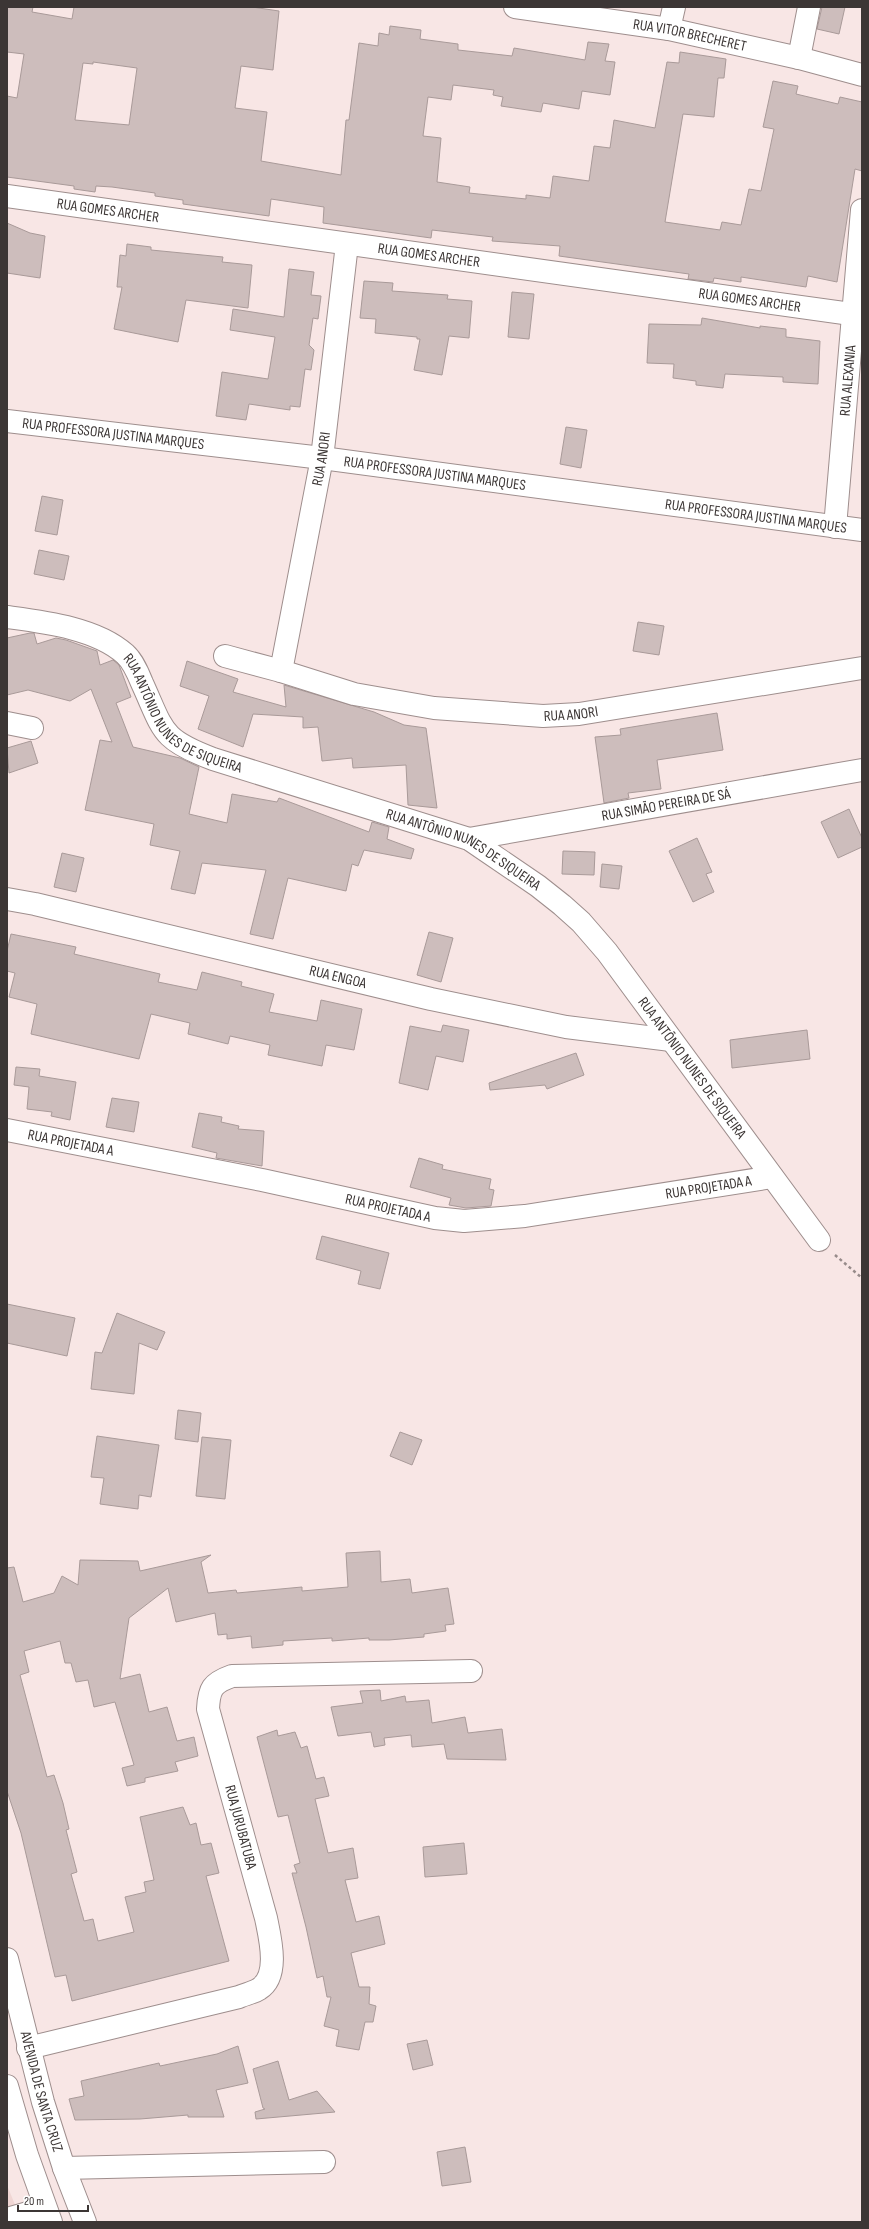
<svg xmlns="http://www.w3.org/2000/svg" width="869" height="2229" font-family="'Sofia Sans Condensed',sans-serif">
	<rect width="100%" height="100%" fill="#f8e6e5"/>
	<path fill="#f0d6d4" d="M7,2185l15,37h-15z"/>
	<path fill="#cdbdbc" stroke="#a99a99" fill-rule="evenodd" d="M7,7h26l-1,5 40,7 2,-12h178l27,4 -6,59 -32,-4 -6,42 32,4 -6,49 80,14 5,-55h3l10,-77 19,3 1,-13 10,2 1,-9 31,4 -1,9 38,5v6l54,6 2,-8 71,12 3,-18 21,2 -4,17 10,1 -5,33 -28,-4 -3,18 -36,-6 -2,9 -40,-6 2,-9 -10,-2 1,-5 -41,-5 -2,15 -23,-3 -5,39 18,2 -4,44 33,5 -1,6 57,6v-4l24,3 3,-22 36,5 5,-35 16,2 4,-28 41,8 12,-66 12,1 1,-11 46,7 -2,19h-6l-4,39 -31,-3 -18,108 55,8 2,-8 19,3 8,-36 12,2 13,-62 -11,-2 10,-46 25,5 -2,8 42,10 2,-7 22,5v69l-7,-2 -18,113 -29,-6 -2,11 -65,-10v5l-27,-4 -1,4 -25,-3 1,-5 -130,-18 1,-10 -68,-5 1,-4 -61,-7 -1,8 -108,-15 1,-16 -53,-8 -2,17 -86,-12v-4l-28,-4v-3l-43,-6 -16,-1 -1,6 -21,-3v-3l-67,-9v-81l10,2 7,-44 -17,-2zM93,62l44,6 -8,57 -54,-5 8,-57 10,1z
		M822,7h23l-6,27 -22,-5z
		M7,223l23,10 15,3 -5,42 -33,-5z
		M127,244l24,3v3l72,7 -1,5 30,3 -4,43 -62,-8 -8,42 -64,-13 8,-42h-5l3,-32 6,1z
		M289,269l25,3 -3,23 10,1 -3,23 -5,-1 -4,27 5,5 -3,20 -6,-1 -5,38 -10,-1v4l-41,-6 -3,16 -30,-4 6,-44 46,7 7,-42 -45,-7 3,-21 51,8z
		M364,281l29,2 -1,8 56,4 -1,4 25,2 -3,37 -20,-2 -7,39 -28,-5 6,-31h-3v-2l-42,-4 1,-14 -16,-1z
		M512,292l22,2 -5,45 -21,-2z
		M702,318l58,10v-2l26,3v8l34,4 -2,43 -35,-2v-5l-58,-3 -2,14 -27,-3v-4l-23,-3 1,-14 -27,-1 2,-39 52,1z
		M566,427l21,3 -6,38 -21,-4z
		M42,496l21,4 -6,35 -22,-4z
		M39,550l30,6 -5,24 -30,-6z
		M638,622l26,4 -5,29 -26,-4z
		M30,633h4l3,11 19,-6 10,2 31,11 3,14 13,-5 6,5 12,32 -15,6 17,44 47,11 19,9 -10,47 38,9 5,-29 45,8 2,-4 90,34 3,-10 17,5 -2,12 27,10 -3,10 -47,-9 -6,16 -6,-2 -6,27 -58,-13 -15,61 -23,-5 16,-64 -64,-7 -7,31 -24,-5 9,-38 -30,-6 4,-21 -69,-14 15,-70 12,2 -21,-53 -21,12 -42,-11 -21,5v-57z
		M187,661l51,18 -5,13 53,15 -2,-22 90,27 30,13 22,3 11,80 -29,-3 -2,-40 -53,3 -1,-10 -30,3 -4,-34 -15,1v-11l-50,-3 -10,33 -45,-18 11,-33 -29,-10z
		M717,713l6,37 -66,10 4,29 -33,4 1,5 -25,5 -9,-66 26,-2 -1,-6z
		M31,741l7,22 -29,10 -2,-25z
		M849,809l13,29v9l-24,11 -17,-36z
		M697,838l15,34 -6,2 8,18 -21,10 -24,-51z
		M563,851l32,1 -1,23 -32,-1z
		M62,853l22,5 -8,34 -22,-5z
		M602,864l20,2 -3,23 -19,-2z
		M429,932l24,6 -12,44 -24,-7z
		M11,934l65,13 -2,7 86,20 -2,8 39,8 5,-18 40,10 -1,4 33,8 -5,18 48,9 4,-21 41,9 -8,41 -28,-5 -4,21 -54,-11 2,-10 -40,-9 -2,8 -40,-10 2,-11 -39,-9 -12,45 -108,-25 6,-30 -28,-7 6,-24 -8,-2v-20z
		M443,1025l26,5 -6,32 -27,-6 -8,34 -29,-7 11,-57 31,6z
		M807,1030l3,29 -78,9 -2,-28z
		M576,1053l8,22 -37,14 -2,-4 -55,5 -1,-7z
		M16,1067l24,2 -1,7 37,6 -6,38 -19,-4 1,-4 -25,-3 2,-22 -15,-2z
		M112,1098l27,4 -5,30 -28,-5z
		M199,1113l23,4 -1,5 18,4 -1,3 26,2 -2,35 -46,-8 1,-5 -25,-6z
		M419,1158l24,7 -1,4 49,10 -2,10 5,1 -3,16 -25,2 -17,-3 2,-7 -41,-11z
		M322,1236l67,17 -9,36 -22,-5 3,-13 -45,-12z
		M7,1304l68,14 -8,38 -60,-13z
		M117,1313l48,19 -8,18 -18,-7 -5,51 -43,-5 4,-37 7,1z
		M178,1410l23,3 -3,29 -23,-3z
		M400,1432l22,8 -10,25 -22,-9z
		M97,1436l62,9 -8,52 -12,-2 -1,14 -38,-5 4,-26 -13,-1z
		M202,1437l29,3 -6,59 -29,-3z
		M380,1551l1,31 29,-3 2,14 36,-5 6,36 -9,1 1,6 -22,3v3l-35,3h-20v-2l-37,3v-3l-49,3v4l-31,3 -1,-12 -24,3v-5l-9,1 -3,-22 -39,9 -8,-34 -39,30 -9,61 20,-5 9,38 18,-5 10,34 17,-4 4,19 -23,6 3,9 -33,7v4l-18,4 -5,-18 12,-3 -19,-63 -21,5 -6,-27 -12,2 -5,-19h-6l-5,-22 -36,10 5,21 -9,3 27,102 7,-2 9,28 6,26 -3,1 11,42 -6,2 12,43 1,4 9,-2 5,22 36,-9 -9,-35 21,-5 -2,-10 10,-2 -14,-63 43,-10 7,18 6,-2 5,22 10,-2 8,30 -13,3 23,85 -157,40 -6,-26 -11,2 -34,-144 -14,-42v-223l7,-1 9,35 31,-9 8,-17 16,9 2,-25 58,1 2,10 71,-16 -10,7 7,31 28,-3 1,3 65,-6v4l46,-4 -2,-34z
		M380,1690l1,11 24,-5 1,6 23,-2 3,23 33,-6 3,16 34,-4 4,31 -59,-1 -3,-15 -32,3 -1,-12 -27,3 1,7 -11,2 -3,-15 -33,4 -7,-29 32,-4 -3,-12z
		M277,1730l1,6 17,-4 6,16 6,-2 9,33 8,-2 5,19 -14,3 13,54 25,-5 5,30 -13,2 11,42 23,-6 6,28 -34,9 8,34h11l-1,17 7,2 -3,16h-8l-6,28 -23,-4 3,-16 -15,-4 7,-29h-4l-4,-21 -6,2 -11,-51 -14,-54h5l-3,-8 6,-2 -12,-48 -10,2 -21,-80z
		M464,1843l3,31 -42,3 -2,-30z
		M427,2040l6,25 -20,5 -6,-26z
		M238,2046l10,37 -32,7 8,27h-36v-2l-48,4 -65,1 -6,-21 15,-3 -3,-15 78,-18 1,3 57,-12z
		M278,2061l11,39 28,-9 18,21 -79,7 -1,-7 10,-3 -2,-1 -10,-39z
		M465,2147l6,35 -29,4 -5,-34z"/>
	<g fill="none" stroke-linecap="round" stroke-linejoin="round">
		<defs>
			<g id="minor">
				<path id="s1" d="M515,7l154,22 130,29 63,17"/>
				<path d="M669,29l5,-22"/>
				<path d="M799,58l10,-51"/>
				<path id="s2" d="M7,196l844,118"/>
				<path id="s3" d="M7,421l315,37 540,72"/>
				<path id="s4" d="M835,527l27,-317"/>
				<path id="s5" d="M7,617c37,5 89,11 118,37 8,7 13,19 17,29 22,48 18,56 71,76l256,80 69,47 24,19 19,17 26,30 212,288"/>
				<path id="s6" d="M225,656l56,15 73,23 80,14 109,8 36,-2 283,-46"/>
				<path id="s7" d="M281,671l41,-213 25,-214"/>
				<path d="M7,723l25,5"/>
				<path id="s8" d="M469,839l393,-69"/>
				<path id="s9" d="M7,899l28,5 396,95 135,28 105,13"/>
				<path id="s10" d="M7,1130l255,50 173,38 29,3 61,-5 247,-39"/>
				<path d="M28,2048l211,-51c6,-3 14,-4 20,-8 21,-13 11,-51 7,-71l-58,-209c1,-20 4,-26 24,-33l239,-5"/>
				<path d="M64,2168l260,-6"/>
				<path d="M7,2219l38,-11"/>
			</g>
			<g id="major">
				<path id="s11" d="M7,1959l36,143 21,66 21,54"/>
				<path d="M7,2086l20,69 24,67"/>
			</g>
		</defs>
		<use href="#minor" stroke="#9e8e8d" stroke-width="24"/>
		<use href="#major" stroke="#9e8e8d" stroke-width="24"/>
		<path stroke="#978b8a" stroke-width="2.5" stroke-dasharray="3 3" stroke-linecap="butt" d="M835,1255l27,23"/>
		<use href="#minor" stroke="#fff" stroke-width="22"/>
		<use href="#major" stroke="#fff" stroke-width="22"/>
	</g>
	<g text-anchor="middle" stroke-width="4" stroke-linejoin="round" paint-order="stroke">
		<g font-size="15" fill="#3c3635" stroke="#fff">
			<text dy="5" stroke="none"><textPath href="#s1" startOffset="177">RUA VITOR BRECHERET</textPath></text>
			<text dy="5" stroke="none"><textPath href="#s2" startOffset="102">RUA GOMES ARCHER</textPath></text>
			<text dy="5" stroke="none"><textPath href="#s2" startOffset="426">RUA GOMES ARCHER</textPath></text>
			<text dy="5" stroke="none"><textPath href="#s2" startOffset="750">RUA GOMES ARCHER</textPath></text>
			<text dy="5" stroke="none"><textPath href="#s4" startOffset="147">RUA ALEXANIA</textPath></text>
			<text dy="5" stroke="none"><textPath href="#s3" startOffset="107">RUA PROFESSORA JUSTINA MARQUES</textPath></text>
			<text dy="5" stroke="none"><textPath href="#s7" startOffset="216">RUA ANORI</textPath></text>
			<text dy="5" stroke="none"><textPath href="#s3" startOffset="431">RUA PROFESSORA JUSTINA MARQUES</textPath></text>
			<text dy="5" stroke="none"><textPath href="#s3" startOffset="755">RUA PROFESSORA JUSTINA MARQUES</textPath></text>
			<text dy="5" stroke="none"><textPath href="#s5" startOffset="213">RUA ANTÔNIO NUNES DE SIQUEIRA</textPath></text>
			<text dy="5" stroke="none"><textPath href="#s6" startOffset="353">RUA ANORI</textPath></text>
			<text dy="5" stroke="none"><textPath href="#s8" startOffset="200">RUA SIMÃO PEREIRA DE SÁ</textPath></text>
			<text dy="5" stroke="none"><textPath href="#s5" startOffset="536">RUA ANTÔNIO NUNES DE SIQUEIRA</textPath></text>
			<text dy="5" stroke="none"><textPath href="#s9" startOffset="340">RUA ENGOA</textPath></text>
			<text dy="5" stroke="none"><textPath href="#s5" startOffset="860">RUA ANTÔNIO NUNES DE SIQUEIRA</textPath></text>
			<text dy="5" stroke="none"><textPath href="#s10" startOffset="65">RUA PROJETADA A</textPath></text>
			<text dy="5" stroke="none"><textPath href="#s10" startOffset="713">RUA PROJETADA A</textPath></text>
			<text dy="5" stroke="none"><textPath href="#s10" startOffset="389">RUA PROJETADA A</textPath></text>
			<text transform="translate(241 1827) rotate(75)" y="5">RUA JURUBATUBA</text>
			<text dy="5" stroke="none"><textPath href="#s11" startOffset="137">AVENIDA DE SANTA CRUZ</textPath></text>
		</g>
	</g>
	<rect width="869" height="2229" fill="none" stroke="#3c3635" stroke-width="16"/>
	<path d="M18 2205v6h70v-6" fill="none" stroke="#3c3635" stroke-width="2"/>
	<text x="24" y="2205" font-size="12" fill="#3c3635" stroke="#ffffff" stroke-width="3" paint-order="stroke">20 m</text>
</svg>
